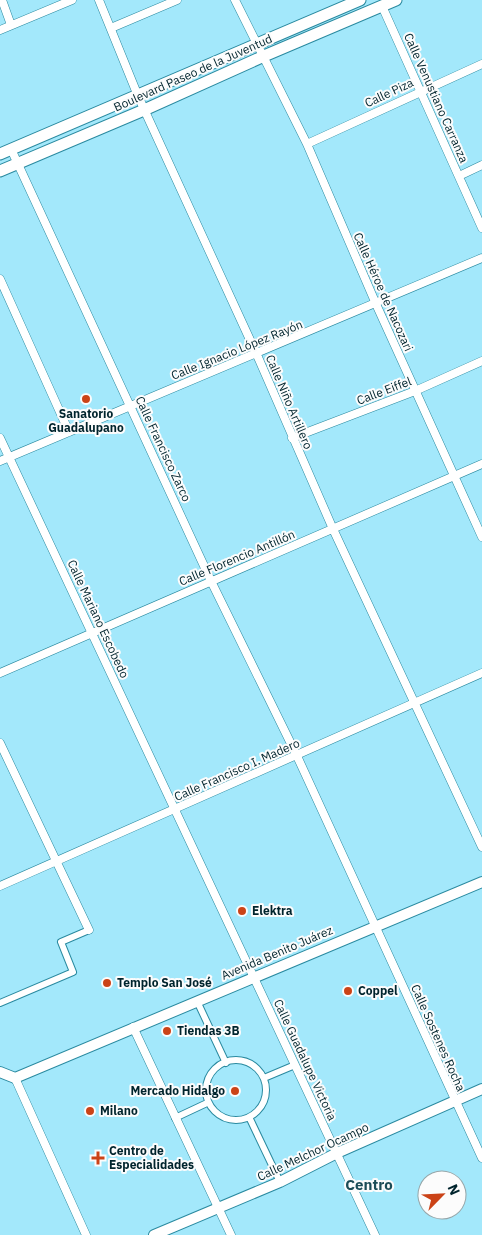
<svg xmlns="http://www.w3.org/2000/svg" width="482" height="1235" font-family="'IBM Plex Sans',sans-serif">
	<rect width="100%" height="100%" fill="#a3e8fb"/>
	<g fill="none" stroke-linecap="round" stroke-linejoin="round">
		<defs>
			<path id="pedestrian" d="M197,1001l29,62
				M0,1003l73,-31 -12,-30 28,-12
				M206 1090a30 30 0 1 1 60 0a30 30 0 1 1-60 0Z
				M264,1078l31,-13
				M175,1118l32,-15
				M250,1119l30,63"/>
			<path id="minor" d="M2,0l9,25
				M99,0l39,96 119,259 76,174 149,318
				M235,0l72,144 69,160 106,233
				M382,6l100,222
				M111,28l66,-28
				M0,30l72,-30
				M307,144l175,-80
				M11,149l200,432 86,175 185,402
				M459,176l23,-11
				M0,279l69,153
				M0,438l375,797
				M292,438l123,-47 67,-30
				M0,461l482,-203
				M0,673l482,-209
				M0,743l89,187
				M0,886l482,-213
				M133,1027l98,208
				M15,1078l71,157"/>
			<path id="tertiary" d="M0,1072l15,6 467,-196
				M154,1235l126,-53 57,-29 145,-64"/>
			<path id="secondary" d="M0,154l360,-154
				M0,171l144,-61 120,-54 132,-56"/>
		</defs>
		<use href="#pedestrian" stroke="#2a8aa0" stroke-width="8"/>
		<use href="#minor" stroke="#2a8aa0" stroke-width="9"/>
		<use href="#tertiary" stroke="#2a8aa0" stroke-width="12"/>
		<use href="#secondary" stroke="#2a8aa0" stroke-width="13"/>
		<use href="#pedestrian" stroke="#fff" stroke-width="6"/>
		<use href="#minor" stroke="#fff" stroke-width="8"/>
		<use href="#tertiary" stroke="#fff" stroke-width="10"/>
		<use href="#secondary" stroke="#fff" stroke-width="11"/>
	</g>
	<g fill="#cb4317" stroke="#fcfcfc" stroke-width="2">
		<circle cx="86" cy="399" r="5"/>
		<circle cx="242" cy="911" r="5"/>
		<circle cx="107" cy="983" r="5"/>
		<circle cx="348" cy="991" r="5"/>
		<circle cx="167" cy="1031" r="5"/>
		<circle cx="235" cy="1091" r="5"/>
		<circle cx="90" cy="1111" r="5"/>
		<path d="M95.5 1150.5h5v5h5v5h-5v5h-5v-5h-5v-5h5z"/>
	</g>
	<g text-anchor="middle" stroke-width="4" stroke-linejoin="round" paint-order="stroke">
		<g font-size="12" fill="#00242d" stroke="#fcfcfc">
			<text transform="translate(193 73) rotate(-24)" y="4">Boulevard Paseo de la Juventud</text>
			<text transform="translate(389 93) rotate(-25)" y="4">Calle Piza</text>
			<text transform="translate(436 98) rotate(66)" y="4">Calle Venustiano Carranza</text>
			<text transform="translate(383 292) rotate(66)" y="4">Calle Héroe de Nacozari</text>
			<text transform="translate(237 350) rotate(-22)" y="4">Calle Ignacio López Rayón</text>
			<text transform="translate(384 391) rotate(-21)" y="4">Calle Eiffel</text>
			<text transform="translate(289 402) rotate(67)" y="4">Calle Niño Artillero</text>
			<text transform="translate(163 449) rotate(65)" y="4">Calle Francisco Zarco</text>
			<text transform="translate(237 558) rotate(-23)" y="4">Calle Florencio Antillón</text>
			<text transform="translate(98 619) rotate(65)" y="4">Calle Mariano Escobedo</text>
			<text transform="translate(237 770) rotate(-24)" y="4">Calle Francisco I. Madero</text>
			<text transform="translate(277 953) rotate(-23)" y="4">Avenida Benito Juárez</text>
			<text transform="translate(438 1038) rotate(66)" y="4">Calle Sostenes Rocha</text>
			<text transform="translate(305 1060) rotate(65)" y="4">Calle Guadalupe Victoria</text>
			<text transform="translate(313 1152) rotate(-25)" y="4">Calle Melchor Ocampo</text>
		</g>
		<g font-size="12" font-weight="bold" fill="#00242d" stroke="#fcfcfc" text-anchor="start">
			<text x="86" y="418" text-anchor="middle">Sanatorio<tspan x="86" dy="14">Guadalupano</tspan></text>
			<text x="252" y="915">Elektra</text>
			<text x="117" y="987">Templo San José</text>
			<text x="358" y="995">Coppel</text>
			<text x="177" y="1035">Tiendas 3B</text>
			<text x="225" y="1095" text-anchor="end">Mercado Hidalgo</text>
			<text x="100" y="1115">Milano</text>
			<text x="109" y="1155">Centro de<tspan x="109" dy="14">Especialidades</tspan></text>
		</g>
		<g font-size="15" font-weight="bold" fill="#1b4c57" stroke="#fcfcfc">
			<text x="369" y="1190">Centro</text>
		</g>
	</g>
	<g transform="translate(442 1195) rotate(66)"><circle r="24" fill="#fcfcfc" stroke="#97a6a9"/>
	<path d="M0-4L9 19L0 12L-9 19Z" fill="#cb4317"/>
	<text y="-8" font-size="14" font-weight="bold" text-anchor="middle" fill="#00242d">N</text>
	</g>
</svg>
